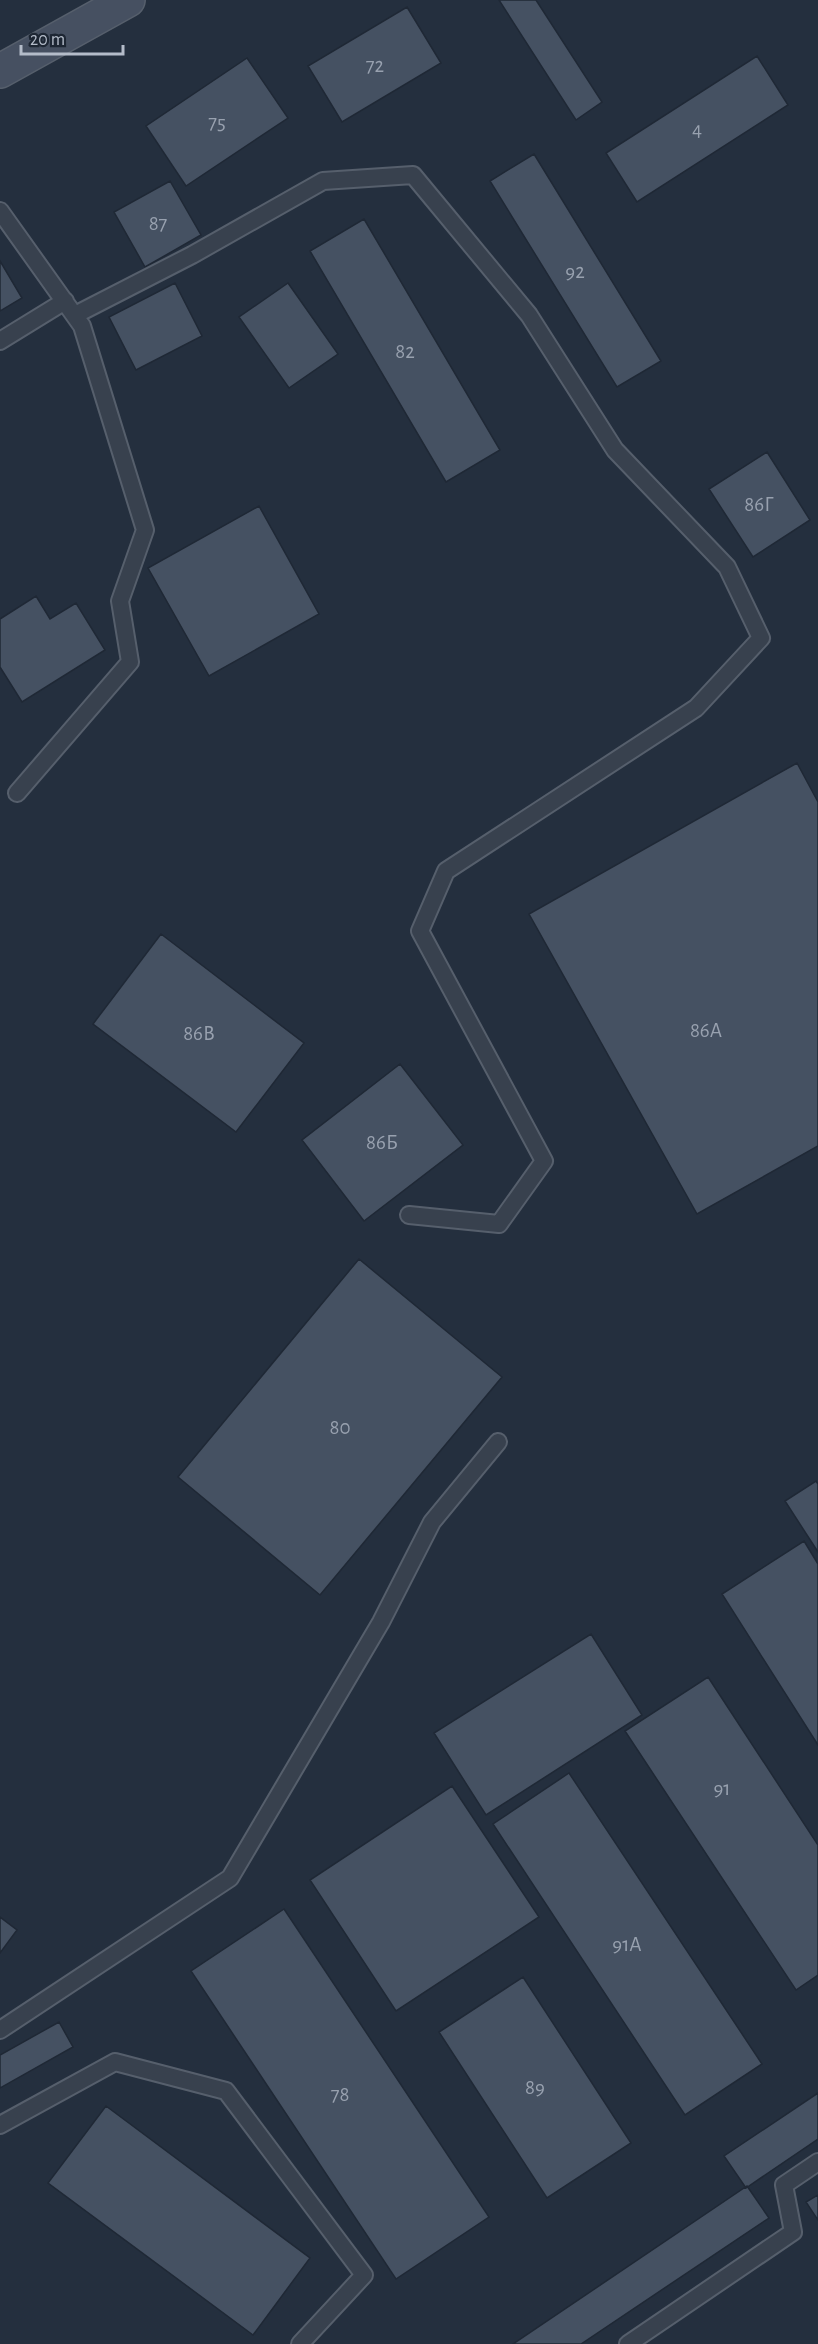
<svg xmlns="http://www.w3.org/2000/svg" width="818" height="2344" font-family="'Alegreya Sans',sans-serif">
	<rect width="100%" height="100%" fill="#242f3e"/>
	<path fill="#455162" stroke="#1f2835" stroke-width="1.5" d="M499,0h37l66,102 -26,18z
		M407,7l34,56 -99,59 -34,-56z
		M757,56l31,49 -151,97 -31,-49z
		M247,58l41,60 -102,68 -40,-60z
		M534,154l127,207 -44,26 -127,-206z
		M170,181l31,54 -56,32 -31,-55z
		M364,219l136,231 -54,32 -136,-231z
		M0,261l22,37 -22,13z
		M175,283l27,53 -66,34 -27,-53z
		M288,283l50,71 -49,34 -50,-71z
		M767,452l43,68 -57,37 -44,-68z
		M259,506l60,108 -110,62 -61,-108z
		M36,596l14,23 26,-16 29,47 -83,52 -22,-35v-48z
		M797,763l21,39v344l-121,68 -168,-300z
		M161,934l143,109 -68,89 -143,-108z
		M400,1064l63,81 -99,76 -62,-81z
		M359,1259l143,118 -182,218 -142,-118z
		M816,1481l2,3v68l-33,-51z
		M804,1541l14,23v181l-96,-151z
		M591,1634l51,81 -156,100 -52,-82z
		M708,1677l110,168v130l-22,15 -171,-259z
		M569,1773l193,291 -77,51 -192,-291z
		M452,1786l87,131 -143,94 -86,-131z
		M284,1909l205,308 -93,62 -205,-308z
		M0,1917l17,13 -17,23z
		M523,1977l108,166 -84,55 -108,-166z
		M59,2022l14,25 -73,41v-33z
		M818,2093v46l-72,49 -22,-32z
		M106,2106l204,152 -57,77 -205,-152z
		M747,2186l22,32 -188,126h-68z
		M818,2195v25l-12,-18z"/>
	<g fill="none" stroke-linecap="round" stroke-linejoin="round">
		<defs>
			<path id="lane" d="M0,211l82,115 63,204 -25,71 10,61 -113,131
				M75,315l117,-60 131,-74 90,-6 116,140 86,135 112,117 34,71 -65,70 -250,163 -26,60 124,230 -45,63 -90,-9
				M0,341l65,-40
				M0,2030l230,-152 151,-256 51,-100 66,-80
				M0,2125l115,-63 111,29 138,184 -64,69
				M628,2344l165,-112 -9,-47 34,-23"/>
			<path id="secondary" d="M0,71l128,-71"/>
		</defs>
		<use href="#lane" stroke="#565f6c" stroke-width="20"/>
		<use href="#secondary" stroke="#565f6c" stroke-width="36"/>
		<use href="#lane" stroke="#38414e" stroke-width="16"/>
		<use href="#secondary" stroke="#465061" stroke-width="33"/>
	</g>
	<g text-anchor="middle" stroke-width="4.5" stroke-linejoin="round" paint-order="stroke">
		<g font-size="21" fill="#98a1af">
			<text x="375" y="72">72</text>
			<text x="217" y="129">75</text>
			<text x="697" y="136">4</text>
			<text x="158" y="230">87</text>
			<text x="575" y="278">92</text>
			<text x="405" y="358">82</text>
			<text x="759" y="511">86Г</text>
			<text x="706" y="1037">86А</text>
			<text x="199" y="1040">86В</text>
			<text x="382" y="1149">86Б</text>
			<text x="340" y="1434">80</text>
			<text x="722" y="1795">91</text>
			<text x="627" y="1951">91А</text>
			<text x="535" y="2094">89</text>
			<text x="340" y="2101">78</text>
		</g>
	</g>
	<path d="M21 45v9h102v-9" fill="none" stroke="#b4bcc9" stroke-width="3"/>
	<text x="30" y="45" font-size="18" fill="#b4bcc9" stroke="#1d2633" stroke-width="4.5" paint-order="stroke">20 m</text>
</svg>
